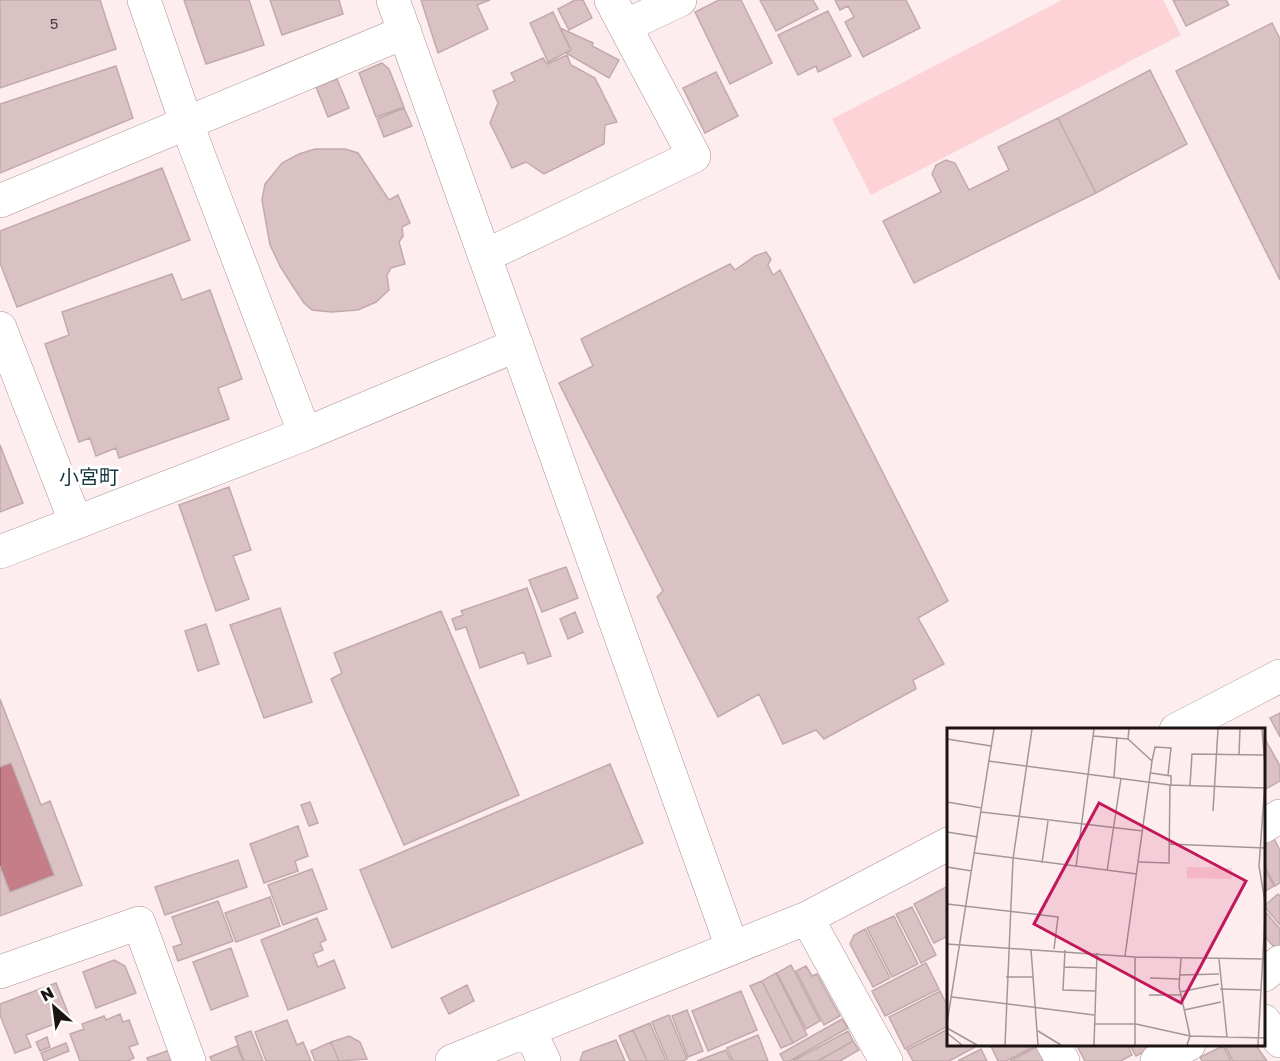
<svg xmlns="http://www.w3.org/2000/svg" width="1280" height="1061" font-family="'Golos Text','Noto Sans JP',sans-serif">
	<rect width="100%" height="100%" fill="#fdedef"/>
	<path fill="#fed3d8" d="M1062,0h101l18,35 -310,160 -39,-76z"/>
	<path fill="#c57d87" stroke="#925d64" stroke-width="1.5" d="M11,763l43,112 -44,17 -10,-26v-99z"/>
	<path fill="#dac1c4" stroke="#c2aaac" stroke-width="1.5" d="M0,0h100l16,49 -116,39z
		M184,0h65l15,45 -58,19z
		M270,0h69l4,14 -61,21z
		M421,0h69l-13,5 11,24 -50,24z
		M575,0h8l9,18 -23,12 -11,-21z
		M719,0h22l31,63 -42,21 -35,-72z
		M760,0h53l5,9 -42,22z
		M835,0h71l14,28 -57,29 -18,-35 9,-5 -6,-11 -8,4z
		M1173,0h53l3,5 -43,21z
		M828,11l23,45 -33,16 -2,-6 -18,9 -20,-40z
		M553,12l18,38 -23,12 -18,-39z
		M1272,23l8,16v241l-104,-209z
		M560,28l33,15 -1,3 27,14 -10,18 -43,-25 5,-3z
		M567,55l4,10 24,13 22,44 -12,3 -1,19 -60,30 -18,-12 -14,6 -22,-45 8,-20 -5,-12 22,-10 -4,-8 32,-15 4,6z
		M382,63l7,6 15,38 -28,10 -17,-44z
		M116,66l17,52 -133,55v-69z
		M1150,70l37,74 -91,49 -38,-75z
		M716,72l22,44 -33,17 -22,-45z
		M337,79l12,29 -21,9 -12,-30z
		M404,108l8,18 -28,11 -7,-18z
		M1058,118l38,75 -182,90 -31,-62 58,-29 -9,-18 4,-9 10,-5 9,3 14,27 40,-20 -11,-23z
		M315,149h30l13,4 31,47 9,-5 12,28 -8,4 1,9 -4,6 6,22 -14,4 -4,7 2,15 -13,12 -18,8 -27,2 -19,-2 -8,-7 -8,-12 -15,-23 -11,-23 -8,-45 3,-16 17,-21 17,-9z
		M162,168l28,72 -173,67 -17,-44v-32z
		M766,252l5,7 -3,6 5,10 7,-5 168,331 -30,17 26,46 -31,16 3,9 -92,50 -8,-9 -33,14 -24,-50 -41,23 -61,-120 6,-6 -104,-208 34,-17 -12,-27 149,-75 5,6 20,-14z
		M172,274l10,26 28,-10 32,89 -24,9 11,31 -110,39 -3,-10 -20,8 -6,-18 -11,4 -34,-98 24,-9 -7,-23z
		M0,445l23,58 -23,9z
		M229,487l22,63 -18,6 16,43 -33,12 -37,-106z
		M566,567l12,31 -36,14 -13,-32z
		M527,588l24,68 -23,8 -4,-12 -44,16 -14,-41 -10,3 -4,-11 11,-4 -2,-4z
		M280,608l32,94 -48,16 -34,-93z
		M441,611l78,184 -115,50 -73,-166 11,-6 -8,-20z
		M575,612l8,20 -15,7 -8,-20z
		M206,624l13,40 -21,7 -13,-40z
		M0,699l41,106 9,-4 32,84 -82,31v-50l10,26 44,-17 -43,-112 -11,4z
		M1280,713v24l-10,-19z
		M1264,737l16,29v15l-16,9z
		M610,764l33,79 -251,105 -32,-78z
		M310,802l8,21 -9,3 -8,-21z
		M298,826l10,30 -13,5 3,10 -34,12 -14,-39z
		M1272,835l8,15v33l-5,3 -11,-22v-24z
		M238,860l9,27 -82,28 -10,-28z
		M1264,868l10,18 -10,6z
		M312,869l15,40 -44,16 -15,-40z
		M948,886v50l-14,7 -20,-39z
		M1278,894l2,2v29l-16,-19z
		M270,897l10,29 -44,16 -11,-29z
		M218,901l15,40 -55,20 -5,-14 9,-3 -10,-27z
		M912,907l24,48 -15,8 -25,-49z
		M1264,910l16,19v20l-2,2 -14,-15z
		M894,916l24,48 -26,13 -25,-49z
		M317,918l9,22 -6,3 3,7 -10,4 5,13 16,-7 11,28 -57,22 -27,-70z
		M865,929l25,49 -17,9 -23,-43 4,-9z
		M231,948l17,48 -37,14 -18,-48z
		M114,960l11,6 11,27 -40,15 -13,-36z
		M926,963l13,26 -54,27 -13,-25z
		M791,965l29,56 -14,8 -29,-56z
		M806,966l6,10 5,-2 23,42 -16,9 -28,-54z
		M776,973l31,62 -14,8 -31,-62z
		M762,981l31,62 -12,5 -31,-62z
		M56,983l14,35 -44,17 5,12 -16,6 -15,-38v-11z
		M467,985l7,16 -25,13 -8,-16z
		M741,991l16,39 -49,21 -16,-40z
		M940,991l8,16v19l-43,23 -16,-32z
		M687,1010l16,41 -15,6 -16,-41z
		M120,1014l3,8 6,-2 9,24 -9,3 5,11 -6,3h-48l-10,-27 14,-5 -2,-5 22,-8 2,4z
		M669,1015l18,44 -4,2h-15l-16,-39z
		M842,1019l6,9 -58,33h-6l-4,-7z
		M287,1020l10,25 6,-3 8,19h-45l-11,-29z
		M650,1023l16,38h-19l-14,-31z
		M948,1029v15l31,1 -30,16h-36l-6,-11z
		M633,1030l14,31h-17l-11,-25z
		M251,1031l12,30h-19l-9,-24z
		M848,1031l5,10 -35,20h-25z
		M758,1035l10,26h-35l-6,-13z
		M349,1036l11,6 7,17 -28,2 -8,-19z
		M47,1037l3,10 -10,4 -4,-9z
		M616,1040l9,21h-45l3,-9z
		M853,1041l6,9 -19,11h-22z
		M331,1042l8,19h-24l-4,-10z
		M66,1043l3,8 -25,10 -3,-8z
		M990,1044h46l1,1 -31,16h-8z
		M1076,1044h51l5,11 -11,6h-36z
		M1129,1044h29l-22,12z
		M1224,1044h31l12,17h-34z
		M237,1046l6,15h-31l-2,-4z
		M1038,1046l8,15h-36z
		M1223,1046l8,15h-29l-2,-4z
		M981,1049l6,12h-29z
		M170,1050l4,11h-26l-1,-3z
		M726,1050l5,11h-34z"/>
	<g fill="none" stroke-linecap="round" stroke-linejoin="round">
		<defs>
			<path id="minor" d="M144,0l42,122 119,312
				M393,0l339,947
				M625,26l55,-26
				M0,201l405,-169
				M485,256l209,-100 -83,-156
				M0,328l76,195
				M0,552l305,-118 212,-89
				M1176,730l104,-54
				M1264,826l16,-10
				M807,918l79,143
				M0,972l139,-49 50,138
				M1264,975l16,-13
				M1264,1021l16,20
				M529,1030l15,31
				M1053,1044l10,17
				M452,1061l355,-143 141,-74
				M1157,1061l32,-17"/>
		</defs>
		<use href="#minor" stroke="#aa9294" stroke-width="34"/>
		<use href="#minor" stroke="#fff" stroke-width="33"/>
	</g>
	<g text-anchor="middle" stroke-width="6" stroke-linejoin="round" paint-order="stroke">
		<g font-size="15" fill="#4c3e40">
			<text x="54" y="29">5</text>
		</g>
		<g font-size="20" fill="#15343e" stroke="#fff">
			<text x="89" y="484">小宮町</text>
		</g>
	</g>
	<g transform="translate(947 728)">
		<rect width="318" height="318" fill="#fdedef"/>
		<path d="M240,139l45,1v11l-45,-1z" fill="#fed3d8"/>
		<path fill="none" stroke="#a39697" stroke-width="1.5" d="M315,1l3,36M146,8l35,3M0,11l44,7M292,27l1,-26M41,33l182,24 95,3M205,33l3,-14 16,1 -3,27M204,45l20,3v9M167,49l3,-40M318,55l-6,83 6,36M243,57l2,-31 71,1M0,74l35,6M266,83l5,-82M34,84l162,19M0,104l31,5M222,116l95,4M28,125l162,21M192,134l30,1 1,-78M95,135l6,-42M0,139l25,4M129,139l18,-138M160,143l14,-93M0,176l111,13 -4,32M0,216l188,13 130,2M84,221l7,96M118,222l-2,40 32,1M178,228l27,-195 -24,-22 1,-10M234,230l-2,28 11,50 -3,9M272,231l8,78M117,239l32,1M233,247l39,-1M59,249h27M203,250l29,1M273,261l41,1M233,264l39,-8M202,267h32M5,269l142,18M237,282l37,-8M0,295l47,-294M147,296h42l54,12 75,2M0,300l30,17M91,303l23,14M0,305l15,12M58,317l8,-186 19,-130M147,317l3,-92M188,317v-88M311,317l7,-128"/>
		<path fill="#c2185b" fill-opacity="0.15" stroke="#c2185b" stroke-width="3" d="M152,75l147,78 -65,122 -147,-79z"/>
		<rect width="318" height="318" fill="none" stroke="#1c1314" stroke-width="3"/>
	</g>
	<g transform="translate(54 1007) rotate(332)" stroke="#ffffff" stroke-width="4.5" paint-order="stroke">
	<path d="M0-4.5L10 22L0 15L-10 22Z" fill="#1c1314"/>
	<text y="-9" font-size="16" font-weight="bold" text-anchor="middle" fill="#1c1314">N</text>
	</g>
</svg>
